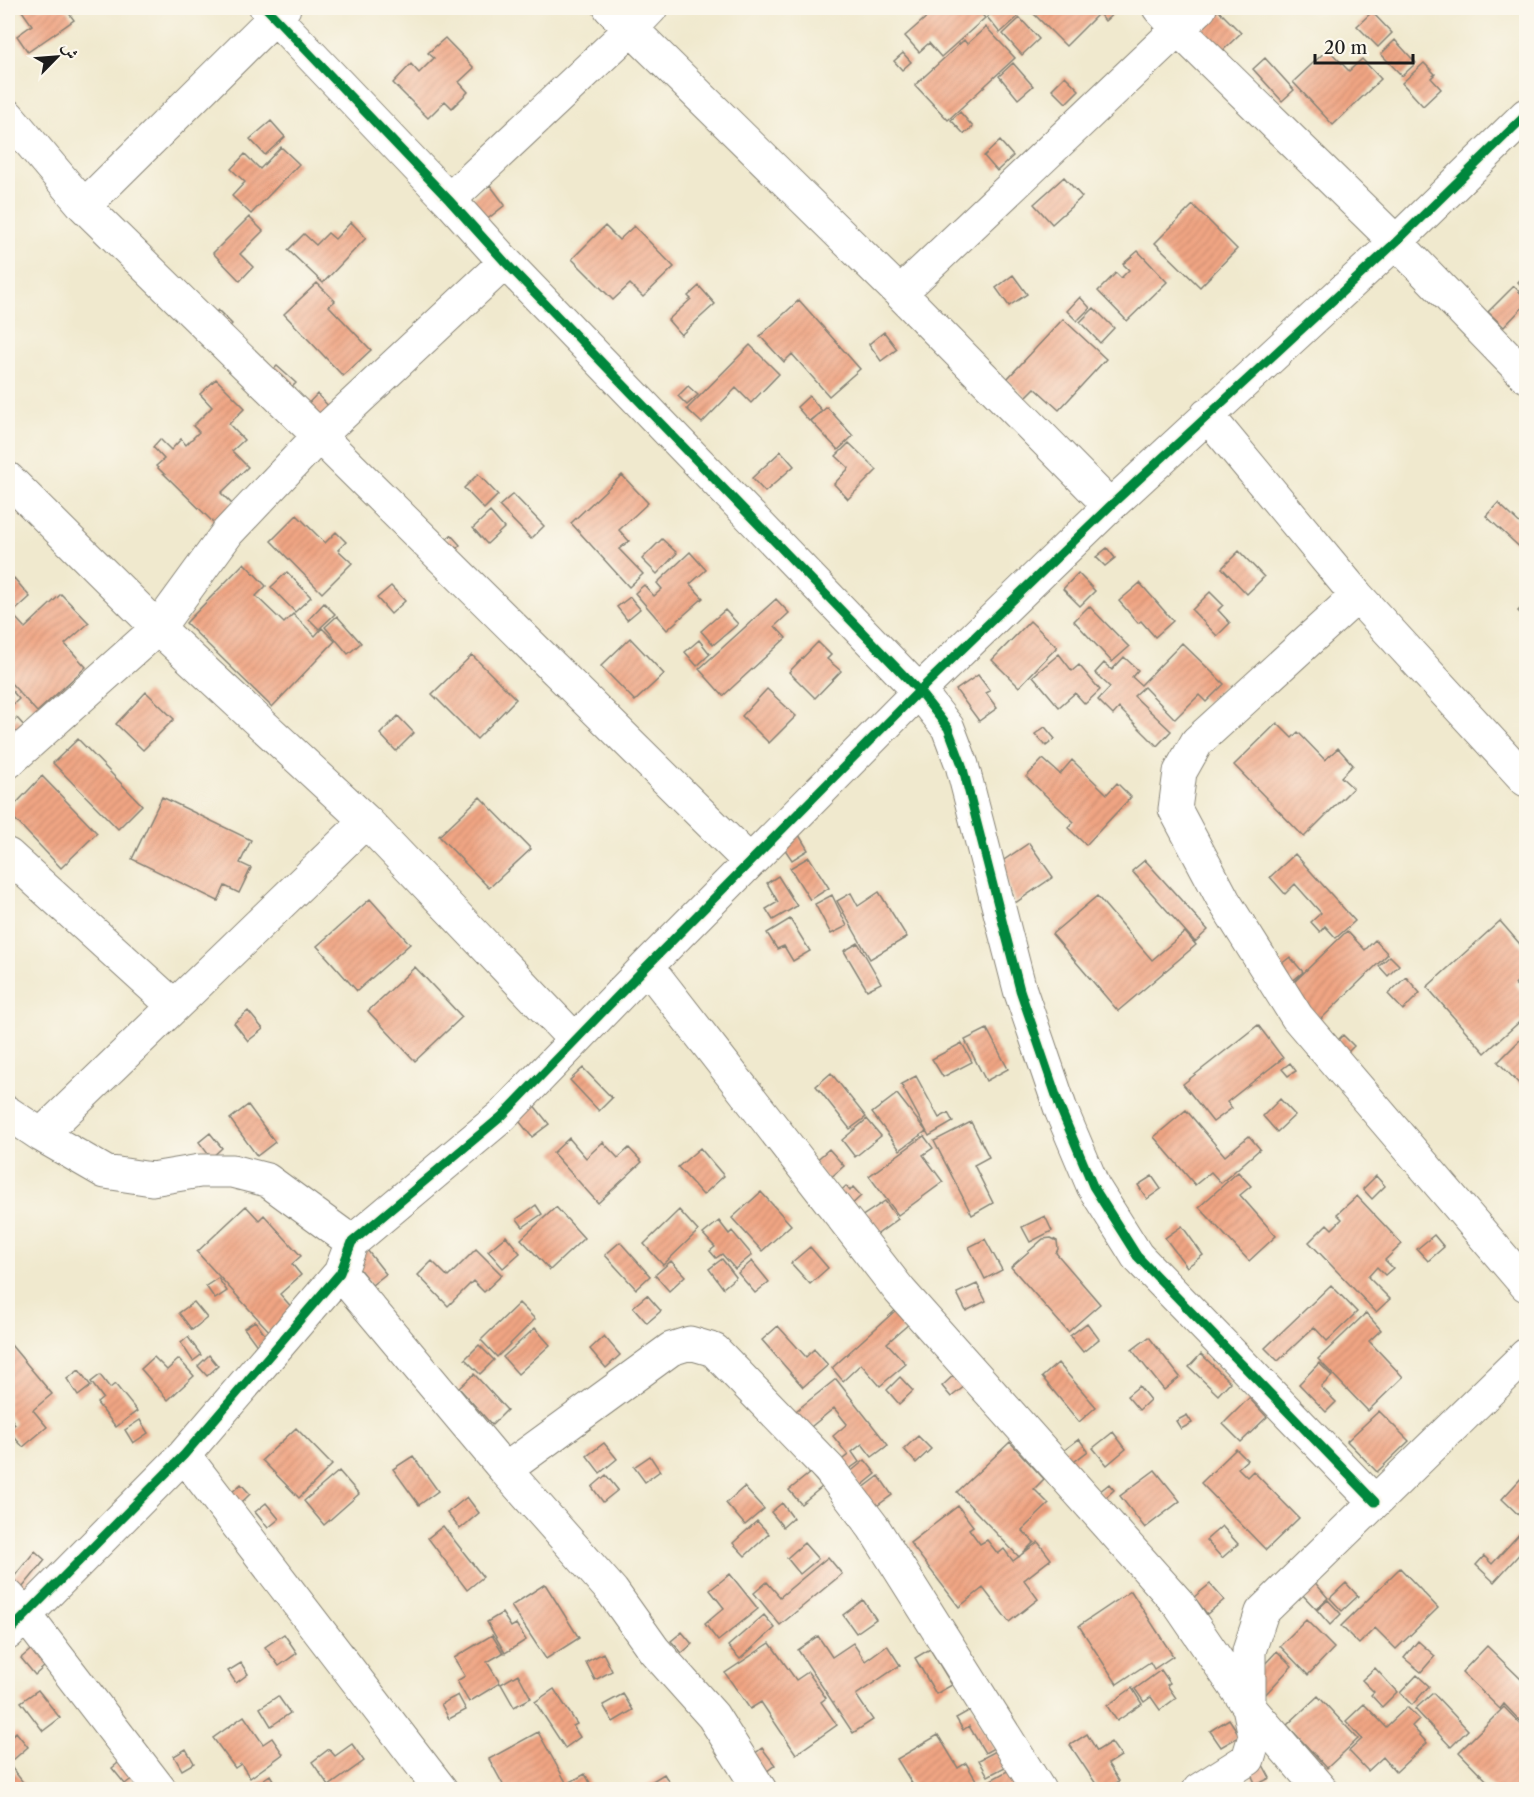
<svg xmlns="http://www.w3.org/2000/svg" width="1534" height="1797" font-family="'Libre Caslon Text',Amiri,serif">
	<defs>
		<pattern id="building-hatch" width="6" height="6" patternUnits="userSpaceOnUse" patternTransform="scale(1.5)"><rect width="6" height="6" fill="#f0a583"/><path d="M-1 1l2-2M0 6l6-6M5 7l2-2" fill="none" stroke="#cd8d71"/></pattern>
	</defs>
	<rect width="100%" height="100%" fill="#fbf7ec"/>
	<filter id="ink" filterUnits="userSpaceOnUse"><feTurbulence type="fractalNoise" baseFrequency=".0167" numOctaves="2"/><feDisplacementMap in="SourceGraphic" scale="12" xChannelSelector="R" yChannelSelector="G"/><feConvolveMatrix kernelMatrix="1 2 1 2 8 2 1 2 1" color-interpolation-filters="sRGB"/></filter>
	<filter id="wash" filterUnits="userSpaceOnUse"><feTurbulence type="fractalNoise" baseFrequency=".008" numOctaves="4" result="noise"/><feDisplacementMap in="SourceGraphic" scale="24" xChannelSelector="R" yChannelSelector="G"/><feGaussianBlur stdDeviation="1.35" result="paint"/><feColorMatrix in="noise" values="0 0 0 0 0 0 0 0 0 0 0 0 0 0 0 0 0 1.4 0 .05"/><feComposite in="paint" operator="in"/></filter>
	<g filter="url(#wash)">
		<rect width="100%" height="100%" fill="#f0e9ce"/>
		<g id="blocks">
			<path fill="url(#building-hatch)" d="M28,8h37l9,12 -46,32 -11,-16 15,-11 -10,-14z
				M437,8h20l-10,9z
				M937,8h9l3,3 3,-3h24l9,10 -44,39 -12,-14 -10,9 -14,-16z
				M998,8h12l8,9 -18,16 -13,-16z
				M1028,8h63l7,6 -32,32z
				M1099,8h14l3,3 -11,10 -9,-11z
				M1218,10l23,23 -23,22 -22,-23z
				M1372,12l20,21 -14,14 -21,-21z
				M1020,18l19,21 -17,16 -19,-21z
				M986,27l29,31 -67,62 -33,-35 49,-45 3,4z
				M445,38l29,30 -15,14 9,10 -16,16 -7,-7 -17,17 -35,-35 18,-19 8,9 15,-15 -6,-5z
				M1395,40l21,23 -14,13 -21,-22z
				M1328,49l21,22 13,-12 19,20 -48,46 -40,-43z
				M903,53l8,9 -9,8 -8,-9z
				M1265,58l29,32 -12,11 -29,-32z
				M1013,63l20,23 -15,13 -19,-23z
				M1424,63l11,11 -4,4 10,11 -18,17 -21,-23z
				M1065,76l14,14 -13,13 -14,-14z
				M960,112l13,15 -9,7 -13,-14z
				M271,121l14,16 -20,18 -15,-16z
				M1000,141l13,15 -16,15 -13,-15z
				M281,147l18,17 -48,50 -19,-18 13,-14 -14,-13 14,-15 15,15z
				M1064,177l18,20 -30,27 -18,-20z
				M490,185l15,20 -20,16 -15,-20z
				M1193,205l44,44 -37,38 -45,-44z
				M249,217l14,14 -23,23 13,13 -13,14 -27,-28z
				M351,222l15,16 -43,45 -35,-33 16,-16 12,11 12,-12 7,6z
				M605,226l14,14 15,-14 40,41 -31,30 -13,-13 -17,16 -41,-41z
				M1138,251l29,31 -40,39 -29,-30 18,-18 5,5 8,-8 -6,-6z
				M1526,274v17l-8,-9z
				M1013,275l14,19 -18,12 -13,-18z
				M317,283l18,18 -6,5 42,44 -28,26 -59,-62z
				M699,286l16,18 -34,31 -13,-15 23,-21 -3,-3z
				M1514,286l12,13v5l-22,23 -16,-15z
				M1080,297l10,11 -13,13 -10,-10z
				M799,300l61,69 -31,27 -37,-42 -8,8 -24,-26z
				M1094,308l20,20 -14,15 -20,-21z
				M218,310l14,14 -7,7 -14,-14z
				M1063,319l43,40 -47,51 -24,-22 -9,9 -19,-18z
				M884,332l13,17 -16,12 -12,-17z
				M750,345l29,29 -28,29 -15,-15 -34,35 -15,-14z
				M277,366l19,17 -8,8 -19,-17z
				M216,379l29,29 -16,16 15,16 -12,11 16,16 -27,26 17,17 -19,18 -63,-62 8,-7 -11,-12 7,-8 11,11 10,-11 5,6 13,-13 -6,-6 19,-19 -12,-13z
				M688,386l10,9 -11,10 -9,-9z
				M317,394l16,17 -15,15 -16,-16z
				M809,396l13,15 -13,10 -12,-14z
				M827,407l26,29 -15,14 -27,-29z
				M849,443l28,27 -29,29 -14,-15 15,-16 -13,-12z
				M781,451l13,15 -29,26 -13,-14z
				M478,474l20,21 -14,14 -20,-21z
				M622,475l26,28 -29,27 10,11 -10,8 24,25 -14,13 -58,-64z
				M1526,491v14l-6,-8z
				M513,494l31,32 -13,13 -32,-33z
				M1498,503l28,26v24l-40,-37z
				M490,512l14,16 -17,16 -14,-16z
				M297,515l28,28 11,-11 10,10 -8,8 14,13 -30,30 -51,-52z
				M451,535l9,10 -9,9 -10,-10z
				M662,539l15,14 -20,21 -15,-15z
				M1107,548l8,10 -10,8 -9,-9z
				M1239,551l25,26 -17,17 -25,-26z
				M690,552l16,18 -16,14 13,14 -36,32 -32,-37 9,-8 10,11 8,-7 -5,-6z
				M244,563l22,23 -10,10 28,27 9,-9 22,22 7,-8 13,13 -63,66 -86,-84z
				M287,572l24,25 -16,15 -24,-25z
				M1078,573l17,18 -15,15 -17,-17z
				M14,578l16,19 -22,20v-33z
				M1140,583l33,38 -18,16 -14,-16 -3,2 -19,-22z
				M391,586l14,15 -14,13 -14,-16z
				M1210,592l13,13 -5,5 12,13 -13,13 -25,-26z
				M61,594l28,29 -24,21 21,23 -49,45 -29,-32v-56l7,-7 10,11z
				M630,597l10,12 -13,11 -10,-13z
				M776,599l13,14 -14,13 11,12 -63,58 -24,-27z
				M324,603l11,11 -16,15 -10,-10z
				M1526,603v16l-8,-8z
				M1089,606l40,41 -17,15 -38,-41z
				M725,610l13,14 -25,21 -12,-14z
				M337,616l24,27 -13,11 -23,-27z
				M1030,621l27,26 -38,40 -27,-27z
				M630,638l34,36 -29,27 -34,-35z
				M699,640l11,14 -13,12 -12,-14z
				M818,642l13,13 -4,4 14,12 -26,27 -26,-26z
				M1182,643l42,41 -18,18 -7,-7 -24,24 -31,-32 -10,9 37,35 -14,15 -38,-38 -6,7 -15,-15 12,-13 -15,-14 9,-10 8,7 12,-13 14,13 -6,7 9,8z
				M1059,654l13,17 7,-6 21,25 -15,14 -10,-11 -16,14 -26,-31z
				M472,655l44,44 -39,40 -45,-45z
				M978,675l12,16 -4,2 11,15 -18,13 -23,-31z
				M8,686l11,13 -11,10z
				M767,689l29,27 -27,27 -27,-27z
				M146,692l28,27 -31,31 -27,-26z
				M398,716l16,17 -18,18 -16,-17z
				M17,718l9,10 -10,10 -8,-10z
				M1277,723l15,15 6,-6 27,28 13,-12 15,17 -12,12 12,11 -49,49 -70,-72z
				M1045,727l10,12 -9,7 -11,-12z
				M78,739l64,66 -24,24 -65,-66z
				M1043,759l17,15 12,-14 35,34 10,-11 14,14 -45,48 -18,-17 6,-6 -48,-45z
				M42,776l55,57 -36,35 -53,-56z
				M162,797l89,43 -11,23 11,5 -12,25 -14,-7 -7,15 -86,-42z
				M480,797l51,52 -42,39 -50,-52z
				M799,835l9,15 -16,10 -10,-15z
				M1029,843l24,34 -38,26 -14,-41z
				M1295,854l60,67 -19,17 -11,-12 -5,6 -9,-10 10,-9 -26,-29 -10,10 -15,-17z
				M809,857l20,31 -19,12 -20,-32z
				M1145,860l63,70 -13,12 -63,-71z
				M778,876l19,30 -24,14 -7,-11 12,-7 -11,-19z
				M879,892l28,45 -37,22 -33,-58 14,-8 7,13z
				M832,895l15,31 -16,8 -16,-30z
				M1097,896l55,64 33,-28 11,13 -78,66 -66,-77z
				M370,899l40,45 -53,47 -40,-45z
				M790,919l20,32 -17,10 -9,-15 -7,3 -10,-16z
				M1500,921l26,30v22l-11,11 11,13v19l-41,37 -58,-66z
				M1347,931l18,19 10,-10 13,14 -68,66 -31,-33z
				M858,943l23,40 -14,7 -23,-39z
				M1390,956l9,9 -11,11 -9,-10z
				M1290,957l13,15 -14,12 -14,-15z
				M415,967l47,50 -47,44 -47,-50z
				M1406,977l14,16 -17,17 -15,-16z
				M248,1011l15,18 -15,12 -14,-18z
				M1258,1025l25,33 -56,44 5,6 -19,14 -30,-38z
				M987,1029l21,40 -22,12 -21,-41z
				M1526,1034v57l-28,-29z
				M1343,1035l11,11 -6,6 -11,-11z
				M962,1043l10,19 -29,15 -11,-18z
				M1290,1063l6,8 -8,5 -6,-7z
				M583,1068l29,30 -13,13 -29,-31z
				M831,1073l35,44 -16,12 -34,-43z
				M916,1076l23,42 9,-5 5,9 -24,14 -28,-52z
				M897,1094l29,37 -26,19 -28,-37z
				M528,1098l21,26 -17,13 -21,-26z
				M1280,1099l15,16 -18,17 -14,-16z
				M248,1105l27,37 -18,14 -27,-37z
				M1186,1110l39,46 24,-20 11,13 -39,34 -10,-11 -16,13 -41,-48z
				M867,1119l14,17 -26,21 -13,-17z
				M971,1122l18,35 -15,8 19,38 -21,12 -38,-74z
				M210,1133l12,15 -11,10 -12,-16z
				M924,1136l9,12 -10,7 20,27 -45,33 -29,-39z
				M569,1138l17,20 17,-16 15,16 11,-10 13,14 -44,41 -45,-50z
				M700,1148l24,28 -21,19 -25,-28z
				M829,1149l15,17 -16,14 -15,-17z
				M1238,1172l13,14 -11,9 36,41 -27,25 -50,-54z
				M1152,1176l9,13 -14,10 -9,-14z
				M1376,1176l9,10 -13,13 -9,-10z
				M846,1186l4,5 3,-4 8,9 -13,12 -12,-13z
				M761,1192l30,33 -29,26 -30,-33z
				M1357,1196l45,48 -17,16 8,8 -8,7 -8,-8 -9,10 22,22 -14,13 -67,-70 18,-18 5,5 10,-10 -5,-5z
				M885,1201l13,18 -23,17 -14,-19z
				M536,1205l6,9 -19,13 -6,-8z
				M246,1206l13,14 5,-5 37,41 -9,8 9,11 -21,19 14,16 -24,22 -73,-80z
				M556,1207l28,31 -34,32 -29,-31z
				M679,1210l19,21 -35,34 -19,-21z
				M1045,1216l7,15 -22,11 -8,-15z
				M719,1221l10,13 3,-3 20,24 -17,14 -13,-15 -6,4 -6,-7 5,-4 -12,-13z
				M1182,1226l21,29 -16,12 -22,-29z
				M1434,1235l10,12 -16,14 -11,-12z
				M506,1236l14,17 -17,15 -15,-17z
				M1051,1238l6,3 1,8 -2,4 44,51 -32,28 -57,-65 32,-28z
				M985,1239l17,31 -17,9 -16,-32z
				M620,1242l30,34 -14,13 -31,-34z
				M810,1247l18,21 -18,16 -19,-21z
				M476,1249l26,26 -18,17 -11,-11 -25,25 -30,-31 14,-14 16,16z
				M367,1250l19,24 -14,11 -19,-24z
				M722,1259l14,18 -13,11 -14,-19z
				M671,1261l14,15 -16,15 -14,-16z
				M752,1261l17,21 -14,11 -17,-20z
				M218,1278l9,13 -12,8 -9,-13z
				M977,1284l9,17 -20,10 -9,-18z
				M1331,1285l26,27 -30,29 -13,-14 -36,34 -13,-13z
				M647,1295l14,16 -14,12 -14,-16z
				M194,1302l13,16 -15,12 -13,-17z
				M519,1303l16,16 -38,38 -16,-17z
				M897,1309l13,14 -23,20 19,21 -26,22 -19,-22 -18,17 -11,-13z
				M1366,1313l15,17 -12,11 34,36 -35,34 -50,-52z
				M255,1321l13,18 -10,8 -14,-19z
				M1087,1323l12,16 -16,13 -13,-16z
				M778,1326l28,31 8,-8 14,16 -25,22 -41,-47z
				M535,1328l15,17 -32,29 -15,-17z
				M604,1336l16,19 -14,13 -16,-19z
				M188,1337l13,18 -8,6 -12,-18z
				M1149,1337l31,40 -16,13 -32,-40z
				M11,1345l41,49 -19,16 14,17 -24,20 -15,-17 7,-6 -7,-10v-66z
				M479,1345l15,15 -14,14 -15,-15z
				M1201,1354l29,28 -12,13 -29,-28z
				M209,1355l9,11 -11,10 -9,-10z
				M154,1357l13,13 12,-11 15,17 -26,24 -27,-31z
				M1058,1363l38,44 -17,15 -37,-45z
				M1319,1363l13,13 -11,11 15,15 -10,10 -27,-28z
				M79,1370l12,16 -13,10 -11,-17z
				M474,1374l33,36 -15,15 -33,-37z
				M955,1374l10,12 -14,11 -9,-11z
				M100,1375l10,13 5,-4 22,27 -21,16 -19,-24 6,-5 -12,-16z
				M900,1377l13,14 -14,13 -12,-14z
				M836,1379l52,66 -16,12 -10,-13 -10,8 7,10 -14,10 -6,-10 9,-7 -15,-19 14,-12 -13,-16 -33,27 -14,-17z
				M1139,1386l11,14 -11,10 -12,-14z
				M1249,1398l18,19 -26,25 -18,-18z
				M1379,1411l30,30 -32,31 -30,-31z
				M1187,1415l5,8 -11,6 -5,-8z
				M140,1420l8,13 -15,10 -8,-13z
				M296,1428l36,37 -33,33 -37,-38z
				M1113,1432l13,17 -19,16 -14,-17z
				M918,1436l13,13 -15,14 -12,-14z
				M1079,1439l9,12 -17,13 -9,-12z
				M1010,1442l34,37 -10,10 15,15 -27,26 12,12 -15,15 -62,-65z
				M604,1443l13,16 -17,14 -13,-17z
				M1236,1449l11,11 -9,8 9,9 6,-6 46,47 -33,32 -65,-67z
				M413,1456l25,35 -19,14 -26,-36z
				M650,1456l10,15 -15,11 -11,-15z
				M865,1460l11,14 -16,13 -11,-14z
				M1155,1470l25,31 -35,27 -25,-32z
				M339,1471l20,23 -35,31 -20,-24z
				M810,1473l12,14 -21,17 -12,-14z
				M1526,1473v49l-24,-23z
				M606,1475l12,15 -15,12 -11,-15z
				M879,1476l13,19 -21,15 -13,-18z
				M241,1484l9,10 -10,10 -10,-10z
				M1109,1484l5,6 -9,8 -6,-6z
				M744,1487l20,22 -19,16 -19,-22z
				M467,1497l12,16 -19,16 -13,-16z
				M266,1503l13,16 -11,9 -13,-16z
				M782,1503l11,15 -10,9 -12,-15z
				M958,1506l15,20 -4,3 11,15 7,-4 11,14 6,-5 9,12 25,-19 13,17 -27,21 14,19 -29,23 -26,-34 -24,19 -49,-64z
				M757,1521l12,13 -24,22 -12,-13z
				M443,1526l40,51 -16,13 -39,-52z
				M1222,1526l16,18 -16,14 -16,-18z
				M1523,1530l3,4v13l-32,35 -18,-17 8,-9 8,8z
				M804,1543l14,16 -18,15 -13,-16z
				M35,1551l10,9 -27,33 -10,-9z
				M828,1557l14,17 -62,51 -26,-32 13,-11 13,15z
				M1400,1568l38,40 -42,41 -21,-21 -16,16 -18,-18z
				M730,1574l28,35 -40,32 -13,-17 19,-16 -14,-18z
				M1312,1579l16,19 -12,11 -17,-18z
				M1346,1583l12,13 -16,15 -12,-13z
				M545,1584l34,54 -33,21 -35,-53z
				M1210,1584l14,16 -17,14 -13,-17z
				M1131,1591l42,65 -19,13 -4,-7 -33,22 -38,-58z
				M863,1600l13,19 -20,14 -13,-18z
				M1328,1600l13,14 -11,11 -13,-15z
				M502,1613l9,14 5,-3 10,16 -21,13 -18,-31z
				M764,1615l11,13 -35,31 -12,-13z
				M1306,1620l28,28 -26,27 -28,-29z
				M682,1632l10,12 -10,9 -11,-12z
				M284,1634l13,19 -18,13 -14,-19z
				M492,1635l11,18 -16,9 13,21 -31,19 -12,-21 8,-5 -11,-18z
				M818,1636l14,21 21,-14 12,18 22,-16 13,20 -44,30 17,25 -20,13 -55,-83z
				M1418,1641l17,15 -14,16 -17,-14z
				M40,1642l14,16 -19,17 -14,-17z
				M770,1643l26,37 12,-8 18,26 -5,4 16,23 -41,29 -35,-52 -11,7 -25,-36z
				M1487,1646l39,38v30l-6,7 -16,-17 -4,5 -38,-37z
				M930,1649l22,36 -16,9 -21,-36z
				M1277,1651l15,15 -28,30 -15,-15z
				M603,1653l9,18 -17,9 -9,-18z
				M241,1663l7,11 -12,9 -8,-12z
				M1375,1668l22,24 -15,15 -11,-12 3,-3 -12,-12z
				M1161,1670l9,13 -3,2 9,13 -16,12 -9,-13 -7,5 -9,-13z
				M518,1674l13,24 -17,9 -13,-23z
				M1417,1675l12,11 -17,19 -12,-12z
				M1132,1688l10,16 -25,17 -10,-15z
				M554,1689l23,35 -4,2 7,11 -15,11 -30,-46z
				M38,1690l22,28 -17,13 -22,-29z
				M1433,1693l35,37 -17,17 -36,-38z
				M623,1694l10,16 -20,12 -10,-17z
				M458,1695l8,15 -17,9 -8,-15z
				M278,1696l12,17 -19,13 -11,-18z
				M1318,1696l40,43 -31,29 -40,-43z
				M1364,1704l22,23 21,-20 12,12 -7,7 15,17 -31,29 -13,-15 -15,14 -19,-20 13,-12 -16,-18z
				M1504,1707l22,23v60h-30l-37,-38z
				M972,1709l22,39 -9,5 -16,-27 -6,4 -7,-12z
				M244,1716l19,28 9,-6 11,16 -33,24 -9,-14 -6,4 -22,-30z
				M1229,1719l11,17 -19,11 -11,-16z
				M16,1732l12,15 -15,13 -5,-7v-14z
				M538,1732l29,52 18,-10 9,16h-88l-17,-31z
				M1087,1734l10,17 14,-9 10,14 -13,8 11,17 -13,9h-6l-30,-45z
				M938,1735l20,33 8,-5 10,17 -17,10h-43l-19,-31z
				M352,1744l12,17 -35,25 -17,-24 17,-13 6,7z
				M762,1748l13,17 -13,10 -13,-17z
				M186,1749l8,14 -12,7 -8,-14z
				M996,1751l9,16 -17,9 -9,-16z
				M130,1753l13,17 -18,14 -13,-16z
				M8,1763l21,27h-21z
				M1263,1765l7,13 -14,7 -6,-13z
				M1009,1770l10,20h-46z
				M664,1774l10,16h-26l-2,-5z
				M270,1775l9,15h-31z"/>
		</g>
	</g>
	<g filter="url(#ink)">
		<use href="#blocks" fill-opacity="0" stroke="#868275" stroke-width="1.5"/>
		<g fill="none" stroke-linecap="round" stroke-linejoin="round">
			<defs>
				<path id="minor" d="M266,8l183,192 56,62 414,429 29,37 14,37 58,225 41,120 32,76 44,70 238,246
					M610,8l290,285 210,213
					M1159,8l19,21 218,213 130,134
					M8,116l76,90 235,230 431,426
					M449,200l182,-171 20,-21
					M84,206l200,-198
					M900,293l300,-285
					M1207,415l150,181 169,184
					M8,479l150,149 208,193 209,219
					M1357,596l-160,146 -17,30 -5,37 49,92 73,116 229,268
					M8,762l150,-134 70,-96 91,-96 186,-174
					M8,855l166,151
					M647,966l253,325 278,312 71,104 72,83
					M8,1113l33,22 64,37 47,7 48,-8h32l35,9 85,62
					M41,1135l325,-314
					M340,1273l165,197 107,121 42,59 59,66 47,74
					M184,1455l257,335
					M505,1470l166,-121 19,-6 24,7 115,119 44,58 166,263
					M8,1596l18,20 134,174
					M8,1633l176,-178 156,-182 12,-31 150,-126 145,-150 272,-275 191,-185 286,-264 130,-127
					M1199,1790l49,-31 7,-23 -6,-29v-56l13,-39 264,-257"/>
			</defs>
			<use href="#minor" stroke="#868275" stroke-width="35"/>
			<use href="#minor" stroke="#fff" stroke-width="33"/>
			<defs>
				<path id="cycleway" d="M266,8l183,192 56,62 414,429 29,37 14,37 58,225 41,120 32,76 44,70 238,246
					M8,1633l176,-178 156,-182 12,-31 150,-126 145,-150 272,-275 191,-185 286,-264 130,-127"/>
			</defs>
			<use href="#cycleway" stroke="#fbf7ec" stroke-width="13"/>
			<use href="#cycleway" stroke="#00873e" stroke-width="9"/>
		</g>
	</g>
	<rect width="1534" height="1797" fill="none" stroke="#fbf7ec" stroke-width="30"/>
	<g transform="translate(57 57) rotate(65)" stroke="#fbf7ec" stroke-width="4.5" paint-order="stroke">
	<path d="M0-4.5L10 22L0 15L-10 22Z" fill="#1c1c1c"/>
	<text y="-9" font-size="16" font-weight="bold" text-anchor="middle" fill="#1c1c1c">ش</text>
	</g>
	<path d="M1315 54v9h98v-9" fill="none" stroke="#1c1c1c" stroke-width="3"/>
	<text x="1324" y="54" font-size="18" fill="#1c1c1c" stroke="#fbf7ec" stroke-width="4.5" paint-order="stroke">20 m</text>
</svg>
